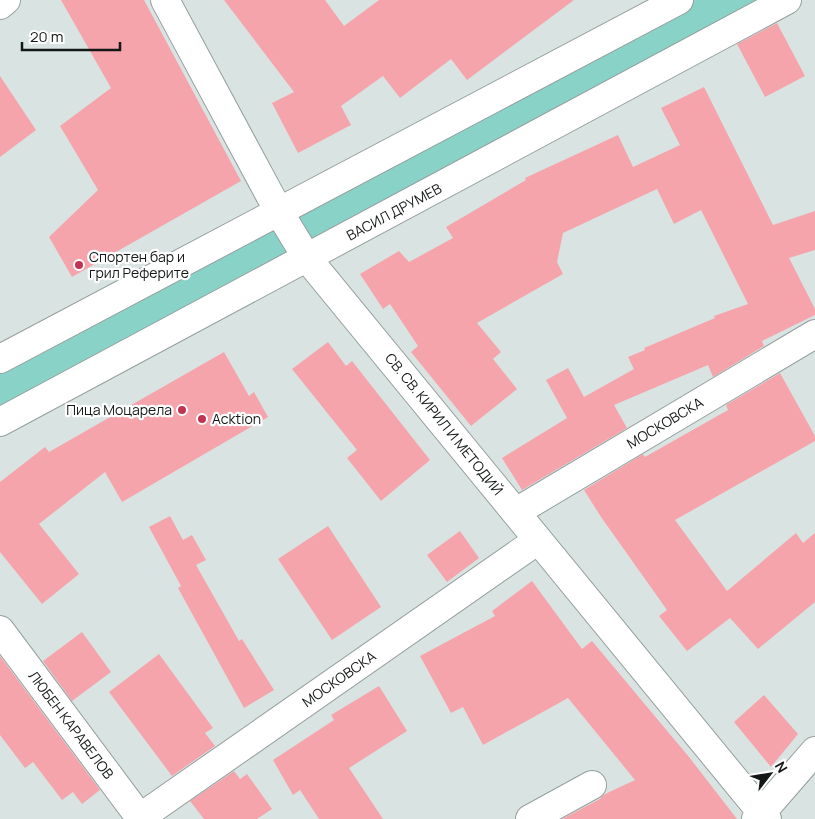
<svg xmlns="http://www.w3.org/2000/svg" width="815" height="819" font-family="Manrope,sans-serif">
	<rect width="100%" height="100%" fill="#d9e4e2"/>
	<path fill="#89d2c8" d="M679,0h108l-787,422v-63z"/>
	<path fill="#f5a4ab" d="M61,0h83l97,181 -169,96 -23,-40 49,-47 -38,-64 51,-38z
		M224,0h101l19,26 35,-26h195l-107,80 -16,-21 -51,39 -17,-22 -42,30 10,19 -53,28 -26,-50 22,-11z
		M777,23l28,53 -40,21 -28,-53z
		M0,76l36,54 -36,27z
		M704,87l69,138 42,-14v39l-26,8 26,51v6l-53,26 2,5 -51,31 -5,-12 -94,40 13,23 -105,62 -20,-32 65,-40 -21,-38 22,-12 16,29 50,-28 -6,-12 17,-7 -1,-2 71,-30 -1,-2 34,-12 -47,-94 -27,14 -17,-35 -94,44 -6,29 6,12 -86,49 24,29 -8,7 24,30 -46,37 -60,-74 7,-6 -28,-42 -7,5 -23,-35 39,-23 10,11 44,-24 -7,-11 80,-47 -1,-2 93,-43 15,32 47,-22 -19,-37z
		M328,342l18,24 6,-5 78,99 -49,41 -34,-43 10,-8 -65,-81z
		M224,352l25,44 5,-4 14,25 -146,85 -17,-30 -66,52 40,50 -37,30 -42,-52v-70l45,-35 4,5z
		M780,373l35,63v5l-140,79 52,71 69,-58 7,10 12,-10v69l-57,47 -28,-31 -43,33 -28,-35 8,-6 -66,-93 -17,-27 59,-36 2,3 83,-47 -2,-5z
		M170,516l13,24 9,-5 14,25 -10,5 43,76 3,-2 32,51 -30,18 -66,-120 3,-2 -32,-59z
		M328,526l53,81 -49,33 -54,-81z
		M460,531l19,27 -32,24 -20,-27z
		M532,581l50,68 10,-8 97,116 48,62h-175l38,-20 3,-4 32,-15 -67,-82 -85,47 -20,-38 -12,6 -31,-57 75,-40 -3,-5z
		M82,632l29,40 -39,29 -29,-40z
		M159,654l54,74 -8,5 10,13 -43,30 -63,-84z
		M0,656l100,134 -18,14 -9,-12 -11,8 -29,-38 -8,6 -25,-33z
		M379,686l28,45 -58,37 34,51h-64l-19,-29 -7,5 -20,-35 61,-40 -3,-5z
		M764,695l34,39 -27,33 -37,-45z
		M234,771l6,8 7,-5 25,35 -15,10h-53l-14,-18z"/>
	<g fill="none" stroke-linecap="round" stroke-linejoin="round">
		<defs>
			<path id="minor" d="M165,0l114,212 28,46 460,561
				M0,5l6,-5
				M0,359l679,-359
				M0,422l787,-422
				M516,512l299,-178
				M0,630l141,189
				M138,819l400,-279
				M530,819l62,-34
				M756,819l59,-68"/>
		</defs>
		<use href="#minor" stroke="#959f9d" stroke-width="30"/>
		<use href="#minor" stroke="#fff" stroke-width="28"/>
	</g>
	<g fill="#c23251" stroke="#fff" stroke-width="2">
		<circle cx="79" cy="265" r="5"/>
		<circle cx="182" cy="410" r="5"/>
		<circle cx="202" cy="419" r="5"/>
	</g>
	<g text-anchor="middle" stroke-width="4.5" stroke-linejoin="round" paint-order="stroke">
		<g font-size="14" fill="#131716" stroke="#fff">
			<text transform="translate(394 212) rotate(-28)" y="5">ВАСИЛ ДРУМЕВ</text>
			<text transform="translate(665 423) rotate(-31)" y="5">МОСКОВСКА</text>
			<text transform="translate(444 424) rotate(51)" y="5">СВ. СВ. КИРИЛ И МЕТОДИЙ</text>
			<text transform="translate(339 679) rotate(-35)" y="5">МОСКОВСКА</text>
			<text transform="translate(71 725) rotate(53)" y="5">ЛЮБЕН КАРАВЕЛОВ</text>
		</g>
		<g font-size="14" fill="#131716" stroke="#fff" text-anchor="start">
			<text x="89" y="262">Спортен бар и<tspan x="89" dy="16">грил Реферите</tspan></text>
			<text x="172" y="415" text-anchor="end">Пица Моцарела</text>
			<text x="212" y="424">Acktion</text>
		</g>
	</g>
	<g transform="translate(770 774) rotate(59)" stroke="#ffffff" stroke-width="4" paint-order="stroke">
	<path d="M0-4L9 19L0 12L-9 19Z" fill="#131716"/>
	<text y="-8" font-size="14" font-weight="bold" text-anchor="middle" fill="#131716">N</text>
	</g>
	<path d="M22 42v8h98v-8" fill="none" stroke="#131716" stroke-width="2.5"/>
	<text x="30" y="42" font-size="15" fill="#131716" stroke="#ffffff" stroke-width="4" paint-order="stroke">20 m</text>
</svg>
